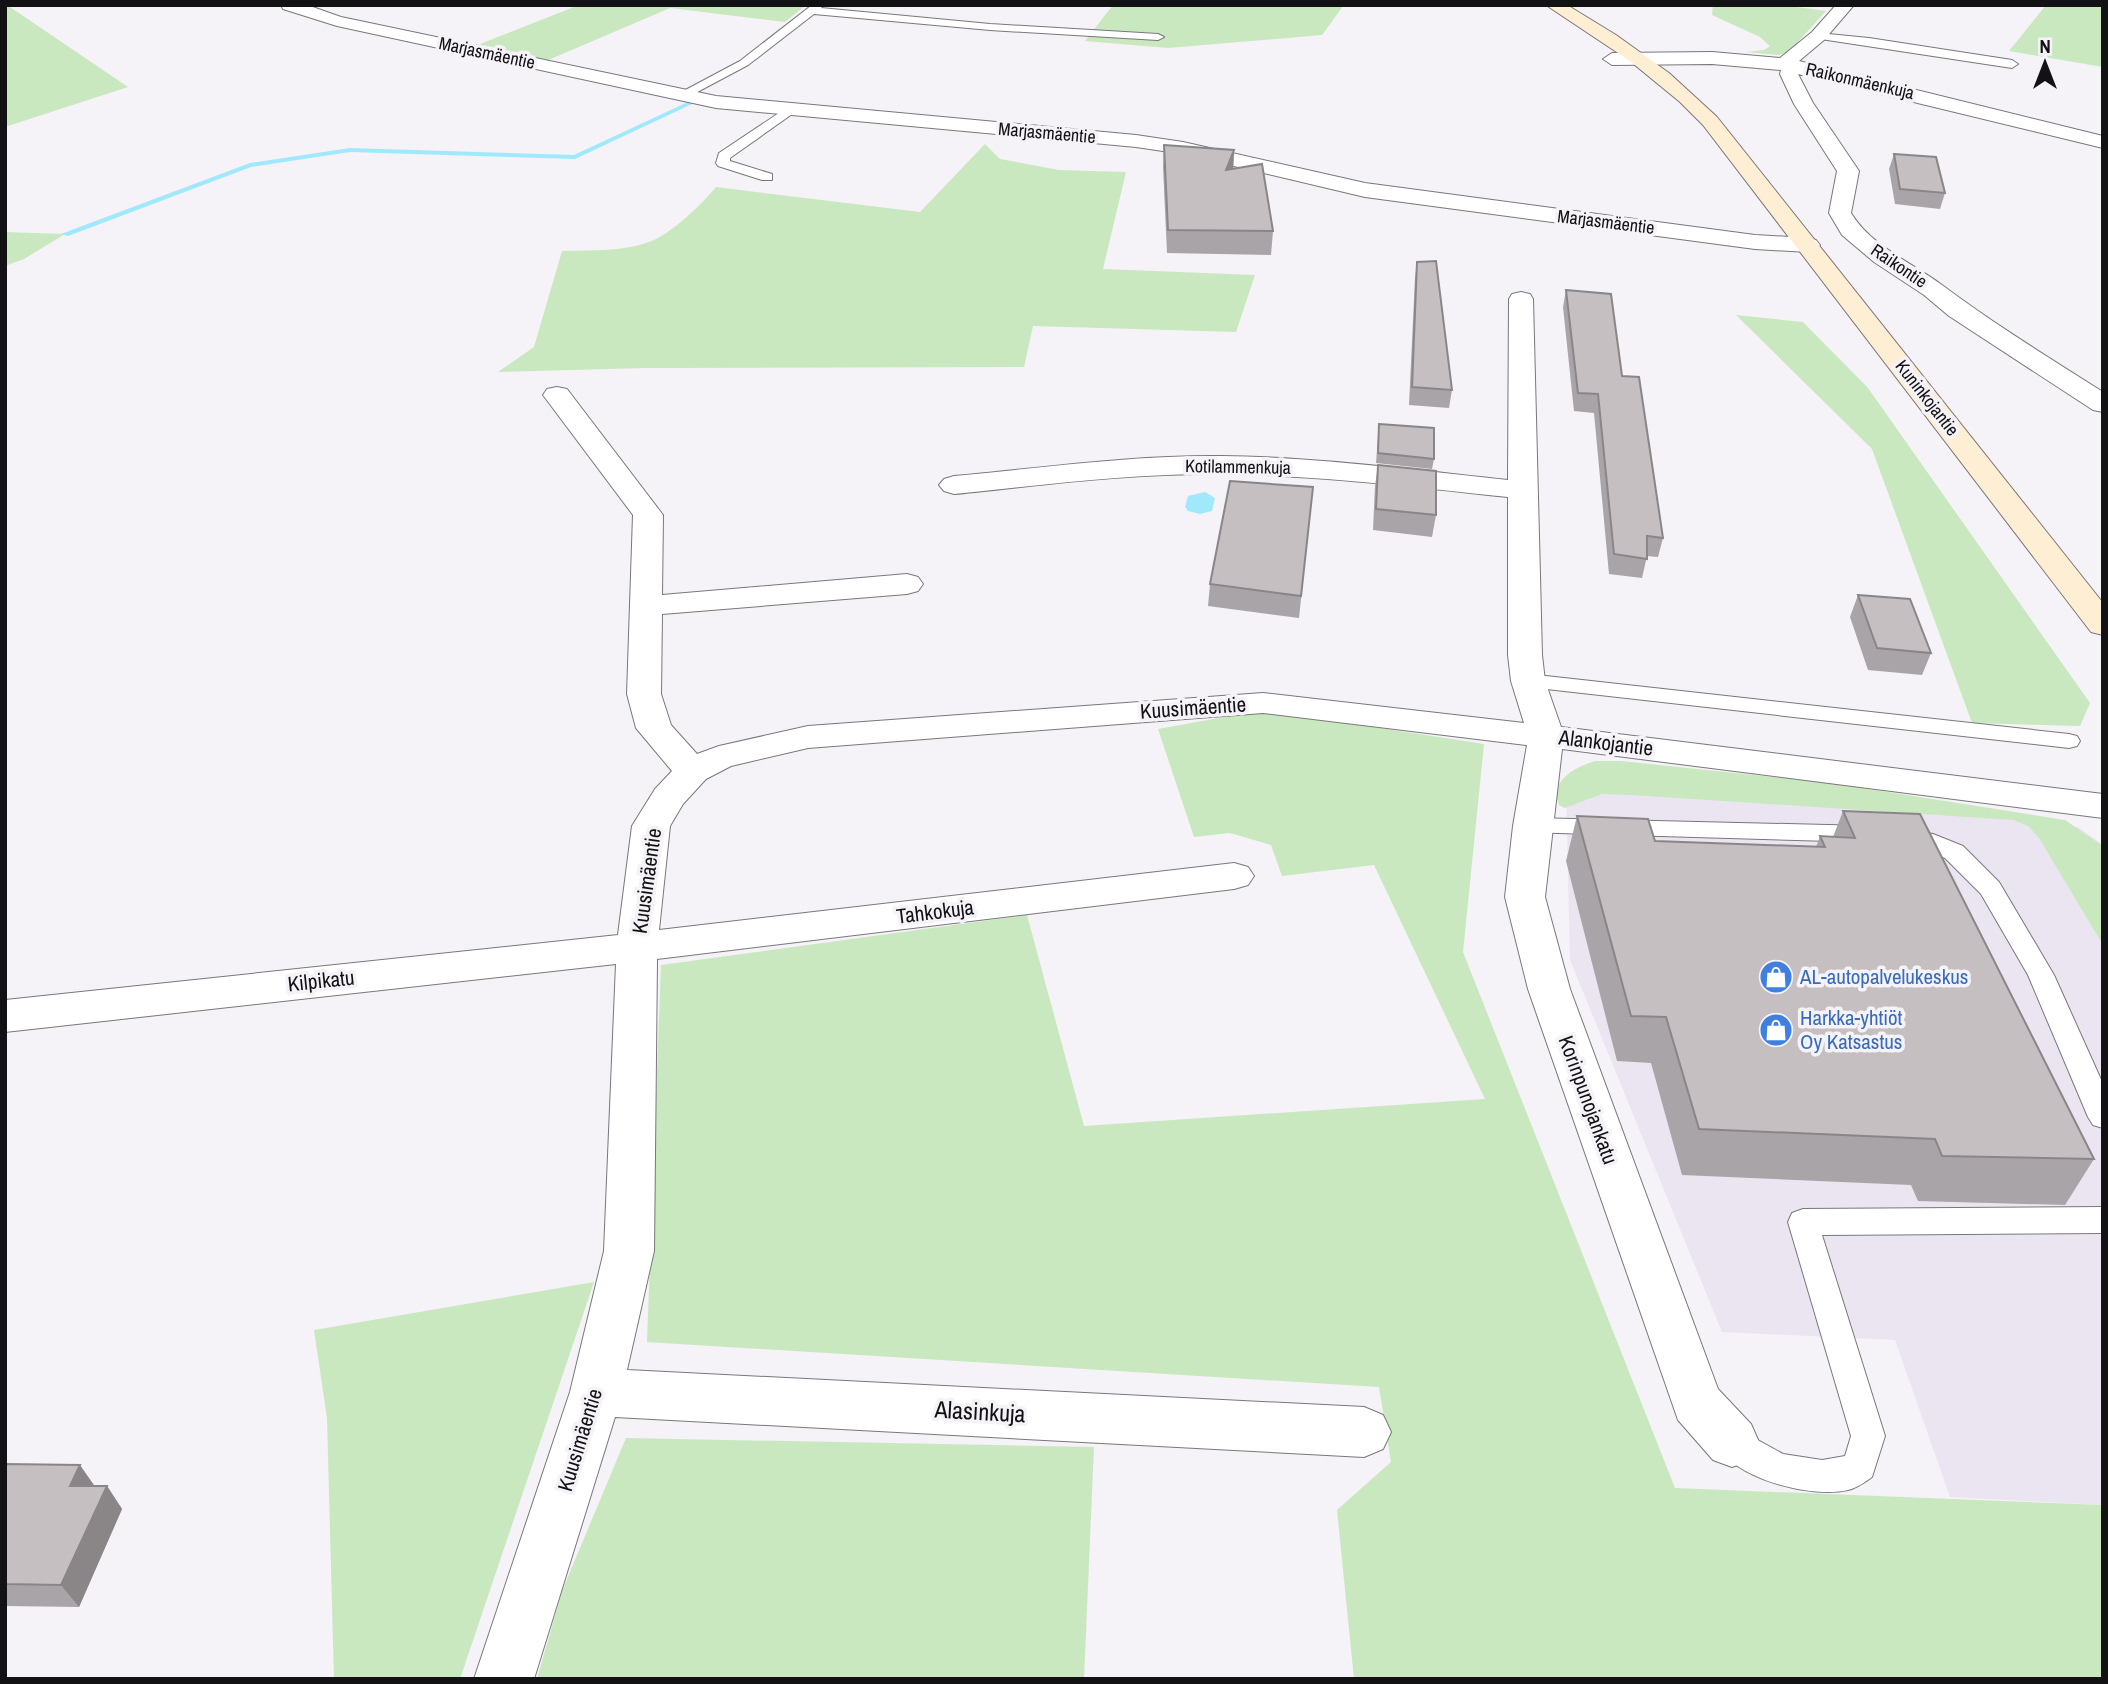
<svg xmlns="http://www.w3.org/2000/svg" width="2108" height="1684" font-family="'Archivo Narrow',sans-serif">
	<rect width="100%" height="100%" fill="#f5f2f8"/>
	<path fill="#ebe5f1" d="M1566,790l261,4 251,33 25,18v660l-153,-8 -55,-157 -173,-8 -152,-372z"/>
	<path fill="#c9e8bf" d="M5,5h2l121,82 -123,40z
		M579,5h227l-21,17 -115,-14 -124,53 -71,-15z
		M1113,5h231l-22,30 -154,13 -83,-7z
		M1713,5h69l44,6 -37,41 -10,3 -33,-3 18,-2 6,-4 -10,-9 -48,-22z
		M2046,5h57v62l-94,-16z
		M985,144l15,15 59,11 67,2 -23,97 152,6 -19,57 -203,-6 -9,41 -379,1 -147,4 36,-25 28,-96c29,-1 64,1 92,-11 21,-10 47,-35 62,-53l204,25z
		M5,232l60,2 -41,25 -19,7z
		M1736,315l67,7 65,66 222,315 -10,23 -108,-3 -100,-274z
		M1263,710l221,34 -21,208 212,536 428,17v174h-749l-17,-169 54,-48 -12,-75 -732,-45 14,-377 366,-50 57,211 401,-27 -111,-234 -92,11 -11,-31 -41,-12 -36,4 -36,-108z
		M1595,761h26l210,22 234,37 38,26v99l-64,-107 -11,-12 -15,-6 -381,-25 -30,-1 -37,14 -6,-3 -4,-14c9,-18 22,-24 40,-30z
		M594,1282l-134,397h-126l-7,-261 -13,-88z
		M626,1438l468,9 -10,232h-547l25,-88z"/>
	<path fill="#9fe9fb" d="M1205,492l10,6 -3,13 -12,3 -12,-3 -3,-4 3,-11z"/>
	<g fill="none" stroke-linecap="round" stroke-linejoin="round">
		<path fill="#9fe9fb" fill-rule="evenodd" d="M690,101l2,3 -117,55 -225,-7 -99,15 -183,69 -7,-2 189,-71 100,-15 224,7z"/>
		<defs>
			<path id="lane" d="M812,5h12l-3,3 169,16 168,10 6,3 -6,3 -168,-10 -176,-16 -66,51 -62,33 -10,-3 64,-34z
				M1818,33l51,5 143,22 6,4 -6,4 -198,-30v-4z
				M791,105l4,1v6l-65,46v3l42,13v6h-10l-44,-14 -2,-3 3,-10z
				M1528,674l541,60 8,2 3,5 -3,5 -8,2 -549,-62 -3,-5 3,-5z
				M1532,818l335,8 9,2 3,6 -3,6 -9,2 -344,-10 -3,-6 3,-6z
				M1903,829l30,5 30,12 36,36 55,93 49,109v44l-10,-3 -5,-8 -60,-142 -47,-81 -36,-36 -25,-11 -26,-4 -3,-6 3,-6z
				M2103,1207v26l-281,2 63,201 -13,41c-7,5 -15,11 -24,13 -37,9 -117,-12 -133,-48l5,-11 12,-5 51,28 39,6 23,-4 6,-20 -63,-214 4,-9 11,-4z"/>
			<path id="street" d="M281,5h26l34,12 375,79 420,39 47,7 182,41 390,52 53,3 8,2 4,5 -4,5 -8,2 -53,-3 -390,-52 -182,-43 -47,-7 -420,-39 -379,-82 -54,-17z
				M1836,5h18l-30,35 -25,21 304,75v12l-305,-74 15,29 46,68 -8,42c21,34 60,49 91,72 52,39 106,72 161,107v20l-10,-2 -144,-94 -25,-21 -50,-33 -32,-27 -13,-22 8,-42 -43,-67 -14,-30 1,-4 -69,-6 -100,1 -9,-6 9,-6 100,-1 68,6 32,-26z
				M1521,292l9,2 3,5 9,356 3,26 16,46 542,67v24l-541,-69 -17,148 25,92 148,400 33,35 8,18 -8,18 -19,7 -19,-7 -35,-40 -150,-431 -23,-92 8,-71 14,-81 -264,-32 -455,35 -77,18 -25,13 -23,25 -13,22 -11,104 575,-67 14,4 6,9 -6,9 -14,4 -577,70 -3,292 -27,119 737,37 19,8 8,17 -8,17 -19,8 -749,-40 -81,262h-60l96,-287 34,-141 12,-287 -611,68v-32l613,-65 14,-109 23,-37 17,-18 -36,-43 -9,-34 6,-179 -90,-120 4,-6 10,-2 10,2 96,126 -1,80 245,-21 11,3 5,7 -5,7 -11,3 -245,20 -1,80 10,31 26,29 22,-8 89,-20 455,-33 261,30 -13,-42 -3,-26v-158c-95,-10 -191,-22 -287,-23 -90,-1 -178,11 -267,20l-10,-3 -5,-6 5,-6 10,-3c89,-8 177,-21 267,-20 96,1 192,14 287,24l1,-181 3,-5z"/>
			<path id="secondary" d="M1546,5h21l49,30 53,38 48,44 386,486v32l-12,-3 -388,-507 -23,-23 -50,-41z"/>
		</defs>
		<use href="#lane" stroke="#79777b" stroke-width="2"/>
		<use href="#street" stroke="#79777b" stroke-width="2"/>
		<use href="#secondary" stroke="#79777b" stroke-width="2"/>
		<use href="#lane" fill="#fff" fill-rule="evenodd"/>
		<use href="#street" fill="#fff" fill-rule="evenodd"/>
		<use href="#secondary" fill="#feeed3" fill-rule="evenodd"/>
	</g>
	<path fill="#a9a4a7" d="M1164,145l70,5 -1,19 40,62 -2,24 -104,-2 -4,-86z
		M1894,154l51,39 -5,16 -45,-5 -6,-35z
		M1417,262l35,128 -3,18 -40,-3 6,-127z
		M1566,290l56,86 41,162 -5,19 -11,-1 -5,22 -33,-4 -15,-161 -20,-2 -11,-104z
		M1379,424l55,35 -2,10 -56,-6z
		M1378,465l58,50 -4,22 -59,-7 2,-44z
		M1313,487l-14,131 -91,-12 2,-22z
		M1858,595l73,58 -9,22 -54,-5 -18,-53z
		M1843,811l251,348 -29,46 -147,-4 -7,-16 -229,-10 -31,-112 -34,-2 -51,-200 11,-45 78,25 161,6 4,-11 13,1z
		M5,1464l90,22h12l15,23 -43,98 -74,-1z"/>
	<path fill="#8a8688" d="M1234,150l-1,23 -7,-3z
		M80,1465l16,23 -26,-2z
		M107,1486l15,23 -43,98 -18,-22z"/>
	<path fill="#c5bfc2" stroke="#8a8688" stroke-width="2" d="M1164,145l70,5 -8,20 36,-6 11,67 -105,-1z
		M1894,154l42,3 9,36 -45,-4z
		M1436,261l16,129 -40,-3 5,-125z
		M1566,290l45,4 11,82 17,1 24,161 -16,-2v23l-33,-5 -16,-160 -20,-1z
		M1379,424l55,4v31l-56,-6z
		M1378,465l58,6v44l-60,-6z
		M1230,481l83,6 -12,109 -91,-12z
		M1858,595l52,4 21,54 -54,-5z
		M1843,811l77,3 174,345 -152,-3 -7,-17 -236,-10 -33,-112 -35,-1 -54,-200 71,3 7,22 170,6 -5,-11 35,2z
		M5,1464l75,1 -10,21h37l-46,99 -56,-1z"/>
	<defs>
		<symbol id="shop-disc" viewBox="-11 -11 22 22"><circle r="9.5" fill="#3f7fe0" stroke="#f5f2f8"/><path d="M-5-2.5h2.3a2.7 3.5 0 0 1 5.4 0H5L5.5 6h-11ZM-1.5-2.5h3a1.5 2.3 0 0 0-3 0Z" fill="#fff"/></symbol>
	</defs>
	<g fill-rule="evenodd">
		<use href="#shop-disc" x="1757" y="958" width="38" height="38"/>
		<use href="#shop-disc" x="1757" y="1011" width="38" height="38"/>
	</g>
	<g text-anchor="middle" stroke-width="7" stroke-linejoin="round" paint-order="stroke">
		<g font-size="18" fill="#121113" stroke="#f5f2f8">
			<text transform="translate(487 53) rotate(12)" y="6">Marjasmäentie</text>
			<text transform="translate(1860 81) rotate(13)" y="6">Raikonmäenkuja</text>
			<text transform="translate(1047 133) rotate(5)" y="6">Marjasmäentie</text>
			<text transform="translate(1606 222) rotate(7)" y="6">Marjasmäentie</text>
			<text transform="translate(1899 266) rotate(34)" y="6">Raikontie</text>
			<text transform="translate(1927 398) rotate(52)" y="6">Kuninkojantie</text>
			<text transform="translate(1238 467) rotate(1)" y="6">Kotilammenkuja</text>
		</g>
		<g font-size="21" fill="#121113" stroke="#f5f2f8">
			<text transform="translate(1193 708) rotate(-4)" y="7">Kuusimäentie</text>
			<text transform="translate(1606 743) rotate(7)" y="7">Alankojantie</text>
			<text transform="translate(647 881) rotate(-82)" y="7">Kuusimäentie</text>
			<text transform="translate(935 912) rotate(-7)" y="7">Tahkokuja</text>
			<text transform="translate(321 981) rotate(-6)" y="7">Kilpikatu</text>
			<text transform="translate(1588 1100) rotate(70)" y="7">Korinpunojankatu</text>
			<text transform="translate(580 1440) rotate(-73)" y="7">Kuusimäentie</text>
		</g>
		<g font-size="21" fill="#366cbe" stroke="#f5f2f8" text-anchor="start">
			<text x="1800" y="984">AL-autopalvelukeskus</text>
			<text x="1800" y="1025">Harkka-yhtiöt<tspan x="1800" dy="24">Oy Katsastus</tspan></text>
		</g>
		<g font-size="24" fill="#121113" stroke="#f5f2f8">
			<text transform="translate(980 1412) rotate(3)" y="8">Alasinkuja</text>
		</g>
	</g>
	<rect width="2108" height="1684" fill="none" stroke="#121113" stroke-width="14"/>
	<g transform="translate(2045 63)" stroke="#f5f2f8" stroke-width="5" paint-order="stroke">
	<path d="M0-5L12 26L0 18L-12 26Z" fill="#121113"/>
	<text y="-10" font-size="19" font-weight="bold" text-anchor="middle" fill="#121113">N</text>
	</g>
</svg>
